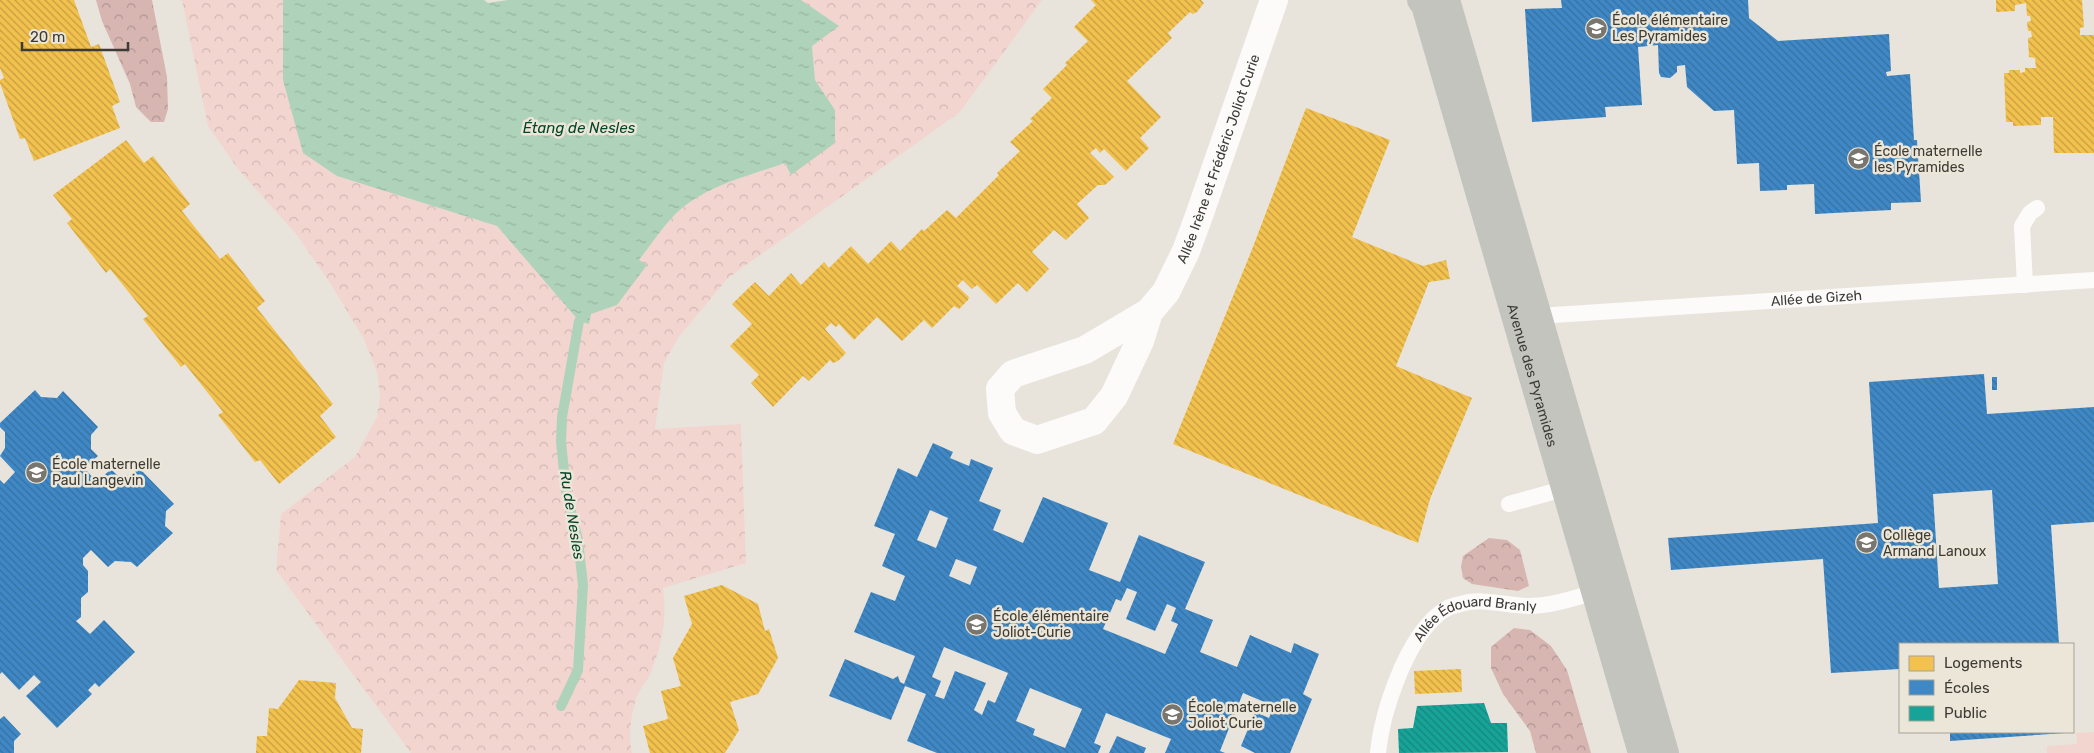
<svg xmlns="http://www.w3.org/2000/svg" width="2094" height="753" font-family="Rubik,sans-serif">
	<defs>
		<pattern id="forest-crowns" width="20" height="18" patternUnits="userSpaceOnUse" patternTransform="scale(1.25)"><rect width="20" height="18" fill="#d7b6b2"/><path d="M2 6a3 3 0 1 1 6 0M12 15a3 3 0 1 1 6 0" fill="none" stroke="#b09592"/></pattern>
		<pattern id="park-crowns" width="20" height="18" patternUnits="userSpaceOnUse" patternTransform="scale(1.25)"><rect width="20" height="18" fill="#f3d5d0"/><path d="M2 6a3 3 0 1 1 6 0M12 15a3 3 0 1 1 6 0" fill="none" stroke="#d1b8b3"/></pattern>
		<pattern id="water-ripples" width="26" height="14" patternUnits="userSpaceOnUse" patternTransform="scale(1.25)"><rect width="26" height="14" fill="#afd2ba"/><path d="M2 4q2-2 4 0t4 0M15 11q2-2 4 0t4 0" fill="none" stroke="#97b5a0"/></pattern>
		<pattern id="homes-back-hatch" width="6" height="6" patternUnits="userSpaceOnUse" patternTransform="scale(1.25)"><rect width="6" height="6" fill="#f2c14e"/><path d="M-1 5l2 2M0 0l6 6M5-1l2 2" fill="none" stroke="#c59e42"/></pattern>
		<pattern id="schools-back-hatch" width="6" height="6" patternUnits="userSpaceOnUse" patternTransform="scale(1.25)"><rect width="6" height="6" fill="#3f88c5"/><path d="M-1 5l2 2M0 0l6 6M5-1l2 2" fill="none" stroke="#3670a1"/></pattern>
		<pattern id="public-back-hatch" width="6" height="6" patternUnits="userSpaceOnUse" patternTransform="scale(1.25)"><rect width="6" height="6" fill="#17a398"/><path d="M-1 5l2 2M0 0l6 6M5-1l2 2" fill="none" stroke="#16867d"/></pattern>
	</defs>
	<rect width="100%" height="100%" fill="#e8e4dc"/>
	<path fill="url(#forest-crowns)" d="M96,0h56l15,77 1,32 -4,13h-13l-15,-15 -6,-23 -28,-63z
		M1489,538l18,2 13,10 9,36 -11,5 -46,-7 -9,-6 -2,-11 2,-11z
		M1514,628l16,2 21,16 16,24 24,83h-55l-6,-22 -27,-37 -12,-26v-21z"/>
	<path fill="url(#park-crowns)" d="M182,0h101v80l54,96 160,50 82,95 9,2 2,-9 27,-9 29,-40 -7,-5c15,-19 30,-44 51,-58 28,-19 64,-28 96,-39l5,12 44,-65 -20,-30 -3,-34 26,-20 -37,-26h241l-82,112 -232,166 -50,60 -14,25 -9,66 86,-5 5,139 -83,25c4,32 0,53 -12,84 -3,9 -12,17 -15,27 -5,16 -8,38 -4,54h-221l-135,-183 5,-56 74,-57 22,-40 3,-21 -3,-24 -13,-33 -34,-56 -33,-48 -59,-66 -30,-43z"/>
	<path fill="#f3d5d0" d="M2094,732v21h-47v-7l30,-2 -1,-11z"/>
	<path fill="url(#water-ripples)" d="M283,0h201l4,3 20,-3h293l38,26 -27,20 3,34 20,30v33l-44,32 -6,-12c-31,11 -67,20 -95,39 -21,14 -36,39 -51,58l8,5 -30,40 -26,9 -2,10 -10,-3 -82,-95 -160,-50 -34,-23 -20,-73z"/>
	<path fill="url(#homes-back-hatch)" d="M0,0h74l17,47 8,-3 21,58 -8,4 8,22 -86,33 -9,-23 -5,1 -20,-56v-3l4,-2 -4,-10z
		M1091,0h110l3,3 -7,9 -4,2 -3,-2 -22,21 4,5 -45,43 34,36 -21,21 9,10 -23,23 -22,-22 -4,4 -4,-5 -6,5 24,24 -9,8h-7l-21,19 12,14 -23,22 -12,-10 -22,22 17,17 -22,23 -9,-9 -22,21 -19,-19 -5,4 -9,-9 -6,6 12,11 -1,3 -9,9 -5,-3 -22,22 -8,-8 -22,21 -25,-24 -23,23 -15,-16 -3,3 -5,-4 -6,6 21,24 -8,8 -5,2 -3,-3 -21,21 -6,-5 -30,31 -22,-24 8,-8 -29,-29 22,-22 -20,-20 23,-22 14,14 22,-23 10,12 23,-23 5,6 22,-22 17,18 23,-23 9,10 22,-22 2,2 23,-21 9,8 43,-43 -2,-2 23,-22 -10,-9 23,-21 -3,-2 22,-21 -9,-9 24,-24 -2,-2 23,-22 -14,-14 22,-22z
		M1996,0h86l2,27 -4,1v7h14v118h-40l-1,-36h-12v8l-28,1v-4h-7l-2,-49h5v-3h11v3l5,-1v-4h11l-1,-10 -6,-1 -1,-19 4,-1 -1,-6h-3l-1,-9 4,-1 -1,-5h-3l-1,-13 -11,2v6l-19,1z
		M1306,108l84,32 -38,97 71,29 23,-6 4,19 -21,3 -33,84 76,32 -42,101 -12,44 -245,-99 78,-192z
		M126,140l18,23 9,-7 37,48 -8,7 38,48 8,-6 37,48 -8,7 76,96 -13,12 16,21 -57,47 -19,-24 -5,2 -37,-47 5,-3 -38,-48 -4,3 -38,-48 5,-3 -38,-47 -4,4 -39,-50 5,-4 -19,-24z
		M722,585l36,19 7,27 4,-2 9,29 -20,36 -28,8 9,28 -14,23h-75l-7,-27 25,-7 -7,-28 20,-5 -8,-28 19,-34 -8,-28z
		M1461,669l1,23 -47,2 -1,-23z
		M299,680l37,3 -1,15 17,30 11,1 -2,24h-105l1,-17h10l2,-28 9,1z"/>
	<path fill="url(#schools-back-hatch)" fill-rule="evenodd" d="M1561,0h187l1,18 29,23 111,-7 2,37 -5,1 1,4 23,-2 4,66h3l4,62 -30,1v7l-76,4 -1,-30 -27,1v5l-27,1 -1,-28 -22,1 -3,-54 -20,1 -27,-24 -2,-22 -8,1v6l-7,6 -9,-1 -2,-4 -1,-28 -20,2 4,58 -37,2 1,10 -74,5 -7,-113 37,-1z
		M1984,374l3,40 107,-7v115l-43,3 8,119h-159v25l-69,4 -8,-114 -152,11 -3,-32 210,-15 -9,-141zM1992,490l6,94 -59,4 -6,-94z
		M1992,377h5v13h-5z
		M35,390l6,7 16,1 6,-7 35,36 -7,8v14l7,7 -14,12 13,14 14,-13 6,6 14,1 8,-8 35,36 -8,7 -1,15 8,7 -36,34 -6,-5 -16,-1 -7,6 -17,-17 -8,8v7l5,6v21l-7,6v19l-5,4 14,13 14,-14 31,32 -36,35 -4,-4 -7,7 4,4 -35,34 -31,-32 15,-14 -7,-7 -15,15 -17,-18 -2,2v-194l4,4 11,-12 -15,-16 5,-8v-16l-5,-5v-4z
		M933,443l20,9 -3,6 19,8 2,-7 22,9 -14,33 22,9 -8,20 30,13 20,-46 65,26 -19,47 31,12 19,-47 66,27 -20,47 28,11 -13,32 37,15 13,-32 41,18 3,-10 25,11 -16,40 9,5 -22,54h-35l-14,-7 14,-34 14,6 5,-12 -31,-13 -23,58 5,2h-60l6,-14 -65,-26 -12,30 7,3 -3,7h-161l-30,-12 19,-47 -21,-8 -14,34 -62,-24 16,-37 48,20 5,-3 2,6 4,2 11,-28 -61,-24 17,-40 24,9 10,-25 -23,-10 13,-32 -21,-8 24,-58 19,9zM930,510l18,8 -12,30 -19,-8zM956,559l21,8 -7,18 -21,-9zM1127,588l10,4 -11,27 29,12 12,-27 9,4 -5,13 7,3 -13,30 -62,-25 13,-30 5,2zM944,647l64,26 -13,30 -7,-3 -6,15 -8,-5 12,-27 -31,-12 -11,28 -9,-3 6,-15 -9,-4zM1030,688l52,21 -17,39 -32,-13 2,-6 -19,-8z
		M4,716l17,18 -7,7v12h-14v-34z
		M1950,732h115v1l-115,8z
		M1117,736l29,12 -2,5h-35z"/>
	<path fill="url(#public-back-hatch)" d="M1484,703l7,20h16l1,29 -109,1 -1,-24 15,-1 4,-22z"/>
	<g fill="none" stroke-linecap="round" stroke-linejoin="round">
		<path stroke="#afd2ba" stroke-width="10" d="M561,706l17,-36 5,-85 -5,-45 -12,-49 -5,-49 1,-25 17,-96"/>
		<g stroke="#fcfbfa" stroke-width="16">
			<path d="M2025,285l-3,-59 8,-13 7,-5"/>
			<path id="s1" d="M1538,316l556,-36"/>
			<path d="M1509,504l65,-18"/>
			<path id="s2" d="M1378,753c4,-41 28,-114 62,-140 5,-4 14,-8 21,-9 21,-7 46,2 68,2 23,0 45,-8 67,-14"/>
		</g>
		<path stroke="#fcfbfa" stroke-width="28" id="s3" d="M1149,312l-9,29 -26,55 -20,25 -57,19 -24,-9 -11,-18 -2,-24 13,-15 72,-24 64,-38 17,-20 20,-41 14,-38 74,-213"/>
		<g stroke="#c4c4bf" stroke-width="28">
			<path id="s4" d="M1421,0l4,5 217,748"/>
			<path d="M1446,0l219,753"/>
		</g>
	</g>
	<defs>
		<symbol id="school-disc" viewBox="-11 -11 22 22"><circle r="9.5" fill="#79766f" stroke="#ece6d8"/><path d="M0-5L7-2L0 1L-7-2ZM-4 1L0 2.5L4 1V4Q0 6-4 4Z" fill="#fff"/></symbol>
	</defs>
	<g fill-rule="evenodd">
		<use href="#school-disc" x="1584" y="16" width="25" height="25"/>
		<use href="#school-disc" x="1846" y="146" width="25" height="25"/>
		<use href="#school-disc" x="24" y="460" width="25" height="25"/>
		<use href="#school-disc" x="1854" y="530" width="25" height="25"/>
		<use href="#school-disc" x="964" y="612" width="25" height="25"/>
		<use href="#school-disc" x="1160" y="702" width="25" height="25"/>
	</g>
	<g text-anchor="middle" stroke-width="5" stroke-linejoin="round" paint-order="stroke">
		<g font-size="14" fill="#3d3b35" stroke="#ece6d8" text-anchor="start">
			<text x="1612" y="25">École élémentaire<tspan x="1612" dy="16">Les Pyramides</tspan></text>
			<text x="1874" y="156">École maternelle<tspan x="1874" dy="16">les Pyramides</tspan></text>
			<text x="52" y="469">École maternelle<tspan x="52" dy="16">Paul Langevin</tspan></text>
			<text x="1883" y="540">Collège<tspan x="1883" dy="16">Armand Lanoux</tspan></text>
			<text x="993" y="621">École élémentaire<tspan x="993" dy="16">Joliot-Curie</tspan></text>
			<text x="1188" y="712">École maternelle<tspan x="1188" dy="16">Joliot Curie</tspan></text>
		</g>
		<g font-size="14" fill="#3d3b35" stroke="#ece6d8">
			<text dy="5" stroke="none"><textPath href="#s3" startOffset="594">Allée Irène et Frédéric Joliot Curie</textPath></text>
			<text dy="5" stroke="none"><textPath href="#s1" startOffset="279">Allée de Gizeh</textPath></text>
			<text dy="5" stroke="none"><textPath href="#s4" startOffset="392">Avenue des Pyramides</textPath></text>
			<text dy="5" stroke="none"><textPath href="#s2" startOffset="188">Allée Édouard Branly</textPath></text>
		</g>
		<g font-size="15" font-style="italic" fill="#02462a" stroke="#ece6d8">
			<text x="579" y="133">Étang de Nesles</text>
			<text transform="translate(572 515) rotate(81)" y="5">Ru de Nesles</text>
		</g>
	</g>
	<rect x="1899" y="643" width="175" height="90" fill="#ece6d8" stroke="#a6a297"/>
	<rect x="1909" y="656" width="25" height="15" fill="#f2c14e" stroke="#a6a297"/>
	<text x="1944" y="668" font-size="15" fill="#3d3b35">Logements</text>
	<rect x="1909" y="680" width="25" height="15" fill="#3f88c5" stroke="#a6a297"/>
	<text x="1944" y="693" font-size="15" fill="#3d3b35">Écoles</text>
	<rect x="1909" y="706" width="25" height="15" fill="#17a398" stroke="#a6a297"/>
	<text x="1944" y="718" font-size="15" fill="#3d3b35">Public</text>
	<path d="M22 42v8h106v-8" fill="none" stroke="#3d3b35" stroke-width="2.5"/>
	<text x="30" y="42" font-size="15" fill="#3d3b35" stroke="#ece6d8" stroke-width="4" paint-order="stroke">20 m</text>
</svg>
